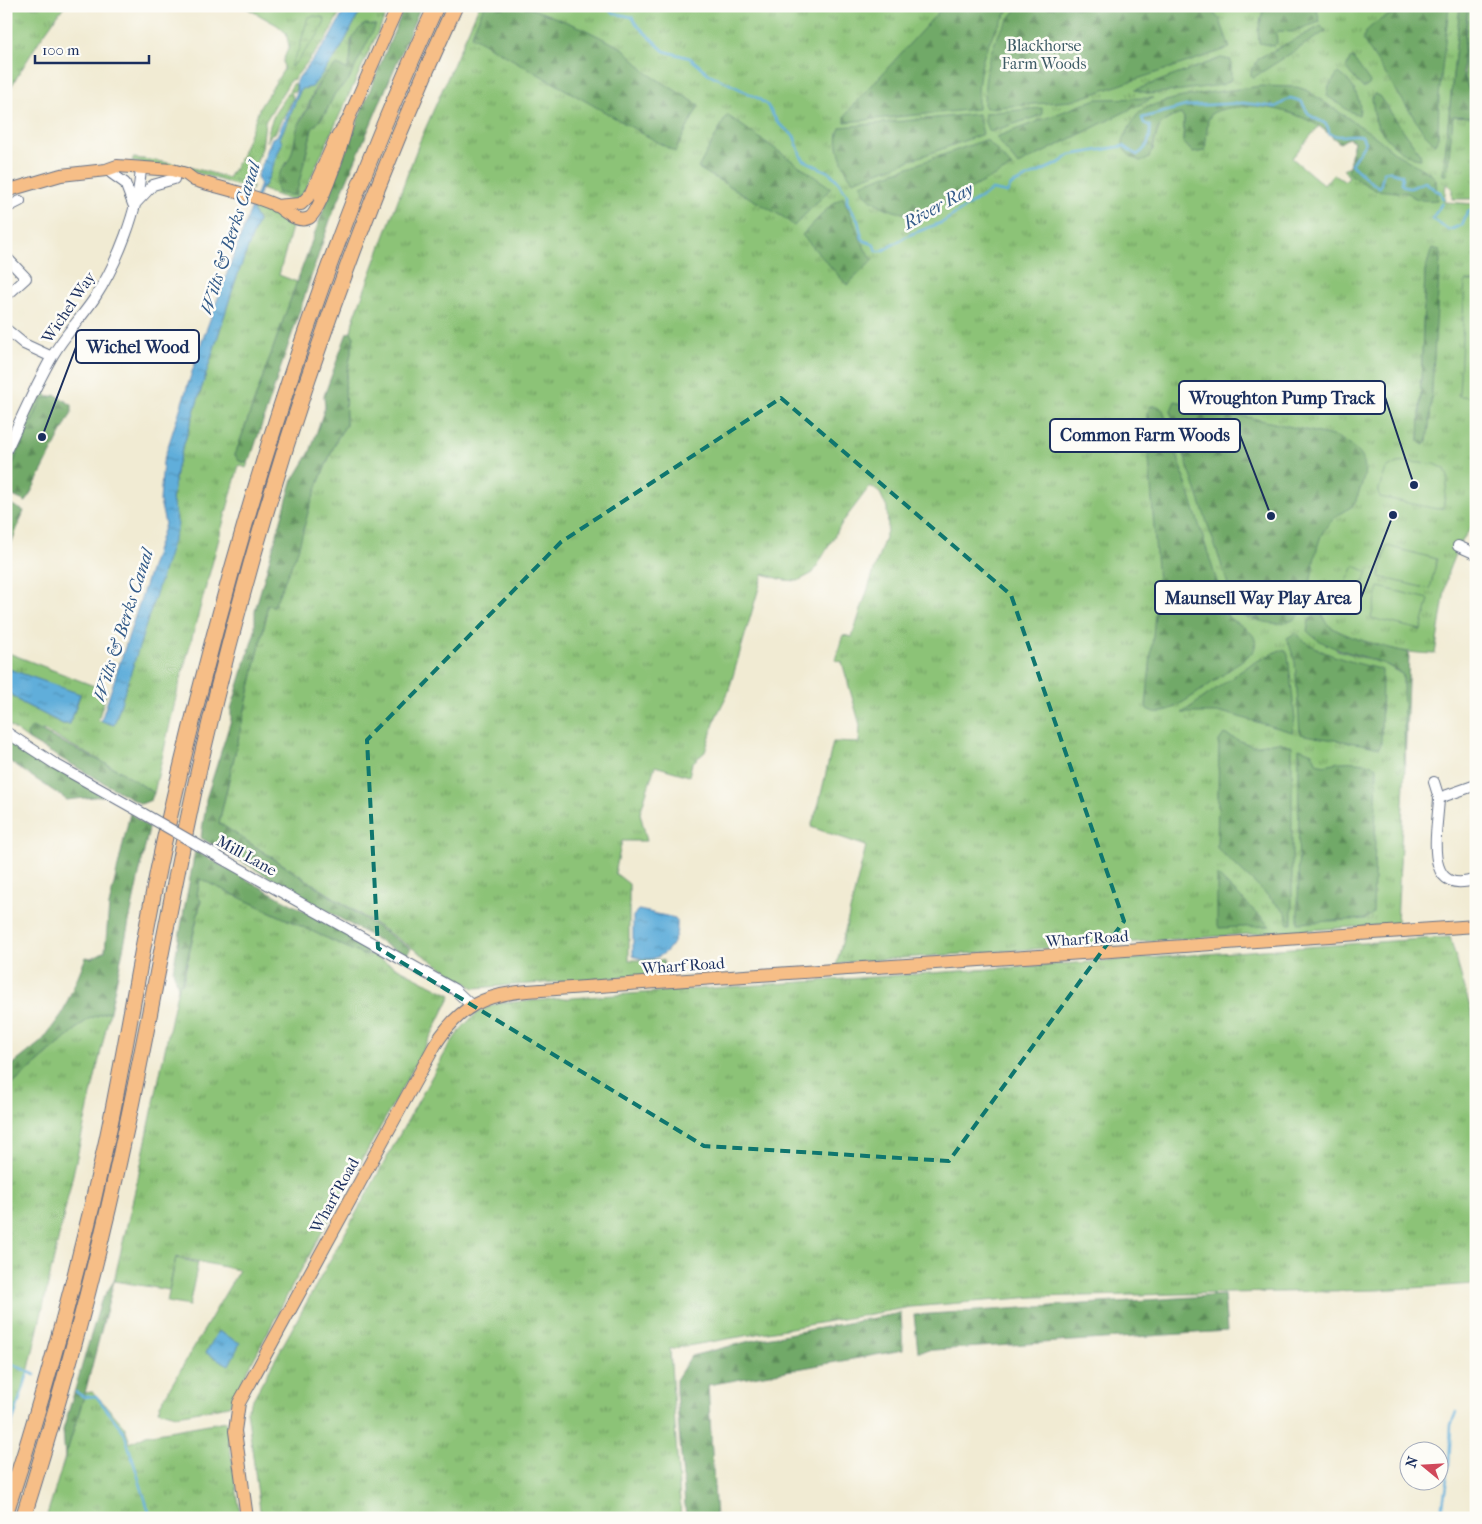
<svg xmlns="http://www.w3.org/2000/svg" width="1482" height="1524" font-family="'IM FELL French Canon',serif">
	<defs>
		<pattern id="grass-tufts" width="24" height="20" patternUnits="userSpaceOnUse" patternTransform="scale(1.25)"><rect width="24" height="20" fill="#8cc377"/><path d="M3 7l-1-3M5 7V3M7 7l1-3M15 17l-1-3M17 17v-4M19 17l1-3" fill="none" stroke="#729f65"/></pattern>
		<pattern id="forest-firs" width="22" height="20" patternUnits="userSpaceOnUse" patternTransform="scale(1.25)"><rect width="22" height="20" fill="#71a968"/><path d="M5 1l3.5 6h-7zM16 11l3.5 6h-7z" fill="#5c8a59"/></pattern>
		<pattern id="wetland-marsh" width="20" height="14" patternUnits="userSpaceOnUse" patternTransform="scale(1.25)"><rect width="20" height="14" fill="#8cc377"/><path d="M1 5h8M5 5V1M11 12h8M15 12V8" fill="none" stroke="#729f65"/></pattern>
		<pattern id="water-ripples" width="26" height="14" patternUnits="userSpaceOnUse" patternTransform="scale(1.25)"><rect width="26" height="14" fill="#60aeda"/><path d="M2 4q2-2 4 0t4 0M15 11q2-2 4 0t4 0" fill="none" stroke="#4e8eb4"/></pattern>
	</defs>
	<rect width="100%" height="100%" fill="#fdfcf7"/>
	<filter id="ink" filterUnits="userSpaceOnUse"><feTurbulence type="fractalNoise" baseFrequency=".02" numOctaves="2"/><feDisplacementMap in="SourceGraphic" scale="10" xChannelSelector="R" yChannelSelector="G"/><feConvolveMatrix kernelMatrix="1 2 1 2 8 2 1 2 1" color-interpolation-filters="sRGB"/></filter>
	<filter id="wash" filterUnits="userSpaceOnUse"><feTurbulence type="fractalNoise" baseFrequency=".0096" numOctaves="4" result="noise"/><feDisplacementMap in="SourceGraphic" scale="20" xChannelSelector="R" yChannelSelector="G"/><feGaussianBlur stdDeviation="1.12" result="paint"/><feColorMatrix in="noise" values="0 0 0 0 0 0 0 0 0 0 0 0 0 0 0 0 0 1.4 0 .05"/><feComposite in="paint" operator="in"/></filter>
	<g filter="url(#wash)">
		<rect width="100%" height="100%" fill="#f1ebd3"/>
		<path fill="url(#grass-tufts)" stroke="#54796a" fill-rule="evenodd" d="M6,6h58l-25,35 -33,54z
			M243,6h100l-17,33 -33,41 -2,-1 -26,43 -3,26 -12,31 2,6 -19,-5 20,7 -1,3 -64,-20 -56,-8 1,-4c32,3 64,10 95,20l12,-19 20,-52 24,-38 -1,-8 6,-15 -3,-13 -9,-8z
			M363,6h10v4l11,4 3,-8h3l-84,182 -7,10 -9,2 -29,-11 4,-3 17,-43 -2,-5 21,-49 11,-2 28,-37zM375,25l-27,56 -13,12 -10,21 -13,15 -6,26 -23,11 8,-8 9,-38 7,-11 8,-21 11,-15 21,-4 3,-6 1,-23z
			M479,6h981l-17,168h4l6,-58 23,1v82h-24v-11l-6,-4 -2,18 32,2v317l-18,25 -10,26 -13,82c-36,-1 -79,-10 -110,-31l-4,-17 -12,15 28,29 48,14 18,11 2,89 -8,160 -552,38 -9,5 30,-121 -55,-19 8,-24 14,-61 26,1 1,-18 -18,-63 -7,-2 8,-25 9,2 36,-109 -1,-20 -7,-15 -10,-7 -28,37 -29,50 -15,8 -14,-1 -21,-6 -35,119 -12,24 -11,35 -13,11 -3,13 -34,-10 -15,47 7,28h-25l-7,32 14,11v76h34l2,14 -191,14 -255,-165 47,-205 1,-13h7l46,-126 18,-42 8,-12 -1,-40 9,-48 -3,-5 2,-11 66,-178zM1201,106l-18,36 1,-24 -3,-4c-23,7 -23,13 -28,36l-25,-3 34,-35zM1319,126l21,17 8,-5 6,3 -5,25 -6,3 6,8 -5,4 -11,-7 -9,11 -32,-27zM1440,250l-10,169 -6,26 -5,-3 6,-171z
			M1472,6h4v96c-20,-24 -10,-62 -8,-92z
			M294,83l2,2 -1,7 -4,-1 2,7 -9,19 -2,1 -7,15 -4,1 -4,8c1,-23 15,-40 27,-59z
			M254,208l18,6 20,13 -13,48 18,7 -62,173 4,6 9,2 -2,5 -7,-3 -61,224 -24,104 -34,-22 -77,-41 -16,4 2,6 -23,-17v-33l16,13 41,21h7l10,-29 -74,-27v-16l101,39 -9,29 16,5 63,-207 -5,-18 5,-34 58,-184 23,-61 -5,-10z
			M42,390l6,7 -6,2 -32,71 -4,16v-21z
			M200,879l163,76 7,-1 81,41 -19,39 -142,256 -61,116 -53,9 -18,-5 2,-5 79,-135 -63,-13 -7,33 -55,-9 28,-121 36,-173 5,-5 18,-81 -4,-6z
			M1450,937l26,91v256l-99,6 -343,7 -123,10 -241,42 11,169h-420l-14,-108 184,-332c16,-28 34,-68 69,-75z
			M110,1011l-82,362 -22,70v-353l82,-71z
			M92,1392c4,2 30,31 33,36 2,4 3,10 5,15l16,-8 80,-14 15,97h-195l39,-125z"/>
		<path fill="url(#forest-firs)" stroke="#466c63" d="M405,6h16l-91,214 -79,237 -3,6 -9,-2 -4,-6c54,-151 106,-302 170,-449z
			M484,6h41l55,21 44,22 23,24 52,32 -24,47 -204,-116z
			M944,6h68c-27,36 -35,58 -34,103l-133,13v-6l8,-10z
			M1020,6h187l13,14 10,28 -158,53 -86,7 -2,-4c1,-39 7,-68 36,-98z
			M1264,6h52l4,16 -29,10 -12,-1 -3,2 1,9 -3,4 -15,-3 -1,-12z
			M1408,6h41l-10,90 -1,42 -3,6 -11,-11 -61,-93c2,-17 30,-26 45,-34z
			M1460,6h8c-1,12 -7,60 -5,68 5,16 13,25 13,43l-23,-1 -6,59h-4z
			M365,24l11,1 -28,56 -13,12 -10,21 -13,15 -16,67 -18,-3c-7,-18 9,-25 13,-38 3,-8 4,-18 6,-26 3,-8 7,-13 11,-21 7,-17 12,-33 29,-43l10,4c10,-20 -5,-28 18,-45z
			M1321,26l5,5 -72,46 -3,-1v-5l8,-13z
			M1221,58l10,2v20l-9,5 -71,9 -16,-4z
			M1353,58l17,24 -1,3 -6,3 -17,-19 4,-10z
			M1338,73c13,6 25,28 21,42l-10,-4 -22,-15 2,-10z
			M1260,86l37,1 9,3 66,44 25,20 34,20 5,5 1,21c-11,1 -21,1 -29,-7l-33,-3 -22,-13 -5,-6 6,-30 -6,-3 -8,5c-7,-5 -14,-12 -21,-17 -30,-18 -75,-27 -107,-13l-4,7 -3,31 -12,2 -10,-11 1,-24 -3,-4c-32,10 -20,20 -33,45l-8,2c-10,-4 -22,-12 -15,-25 4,-7 9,-19 14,-23 21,-18 92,-22 121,-27z
			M1374,94l5,2 41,58 1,5c-15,0 -40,-23 -45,-37 -2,-7 -3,-16 -4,-24z
			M1153,98l-135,67 -22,-28 101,-38z
			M1042,108v7l-53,17 -5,-12 1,-7z
			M978,114l5,20 -130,47c-9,-9 -22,-44 -12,-54z
			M727,115l104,73 -37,38 -11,-9 -85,-49z
			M985,140l3,1 24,26 -85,44c-8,2 -16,3 -24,2 -14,-2 -40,-13 -42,-29z
			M843,197l22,52 8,11 -26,25 -45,-50 29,-30z
			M1432,248l8,2v11l-10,158 -3,22 -3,4 -5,-3 6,-171z
			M351,332l3,5 -9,48 1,40 -8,12 -18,42 -11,30 -11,41 -24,56 -7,-1 -1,13 -47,205 192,126 -6,7 -204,-118c1,-13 5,-25 5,-39l25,-79v-11l24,-78v-21l37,-128 18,-30 15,-45 -1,-11 23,-63z
			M56,395l16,10v7l-46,90 -20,-9 4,-23 32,-71z
			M1175,401l162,36c24,14 34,22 24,50 -3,6 -4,13 -8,18 -2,3 -6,4 -9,6 -8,5 -20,16 -23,25 -20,54 2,110 -83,78l-65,-192 -2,-12z
			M1151,406h7l5,4 65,207c12,10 35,15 25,35 -19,14 -71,56 -91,60 -5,1 -10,0 -15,-3l-1,-3 12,-123 -11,-152v-18z
			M6,502l18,9 -18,46z
			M1321,606c0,5 1,10 4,15 9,15 66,27 84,32l-4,111 -2,-89c-28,-23 -70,-18 -96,-44l2,-10z
			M1295,633c24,23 57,28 87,37l-1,74 -2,4c-27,-7 -53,-8 -79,-14l-5,-72 -8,-24z
			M1280,650l6,1 2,4 7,64 -3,13 -67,-19h-43l69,-49z
			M32,727l88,44 34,22 -3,7 -10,4 -100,-57 -12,-7 -2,-6z
			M1224,734l28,12 26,-4 14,4v178h-4l-2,-11 -69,-65 2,-107z
			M6,737l97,59 -36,4 -61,-41z
			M1299,748l13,5 5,10c10,4 14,-1 24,-1 11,-1 26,0 36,5l-4,146 -7,6 -68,4z
			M130,813l19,15 -39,183 -22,8 -82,71v-20l36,-29 20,-27 24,-57 6,1 13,-7 4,-45z
			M195,851l180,99 -12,5 -163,-76 -3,16 4,6 -19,81 -4,5 -5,-17z
			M1217,875l53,51 -51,2 -2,-4z
			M114,1281l-29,112 -20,65 -2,-28 38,-129z
			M1224,1295l3,36 -309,20 -4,-36z
			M901,1313l2,37 -195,35 8,133h-30l-10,-126v-12l15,-24 59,-15z"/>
		<path fill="url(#wetland-marsh)" stroke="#54796a" d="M315,16l9,2 1,4 -7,13 -25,31h-3l9,-17 9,-32z"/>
		<path fill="#8cc377" stroke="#54796a" d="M1465,281h11v116l-17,-1z
			M1408,462l27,2 10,5 3,8 -5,31 -6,1 -57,-12 -2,-5 8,-23 11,-6z
			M1387,546l50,13 -7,30 -51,-12z
			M1354,566l14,6 -13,29 -14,-7z
			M1379,587l50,12 -8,31 -50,-12z
			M176,1258l22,5 -9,43 -22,-4z"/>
		<path fill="url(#water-ripples)" stroke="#3e6e9c" d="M347,6h16l-23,44 -28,37 -11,2 -21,49 2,5 -17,43 -4,2 -8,23 5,10 -23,61 -58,184 -5,34 6,25 -64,200 -13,-4 64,-197 -5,-23 3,-39 38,-118 59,-160 -3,-7 15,-39 5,-2 20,-44 -1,-11 33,-42z
			M6,668l74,26 -10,30h-7l-41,-21 -16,-13z
			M639,910l36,8 2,3c2,25 -18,46 -44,35v-40z
			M218,1331l22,12 -11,22 -23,-12z"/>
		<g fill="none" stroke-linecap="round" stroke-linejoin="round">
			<path stroke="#60aeda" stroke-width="2.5" d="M605,6l8,7 19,4 7,10 25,24 26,7 19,16 47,23 11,8 11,18 16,13 7,20 3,4 26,13 6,6 11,15v8l11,19 4,17 3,3 8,3 4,7h5l27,-16 34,-13 49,-32 15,3 4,-8 48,-22 11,-8 54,-9 13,9c11,-7 14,-16 13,-29l-6,-3 -2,-5 44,-12 57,-3 33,4 14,-9 11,3c3,4 5,10 9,14 8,8 18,4 19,18 10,7 21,-1 33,3l3,7 -14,21c6,6 24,23 29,23l4,-15 5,-1 13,4 -1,9c10,9 14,0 24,-2l10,8 5,2 3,7
				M1442,203l-10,16 17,11 13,-5 6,-14h8
				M6,1361l29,14
				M76,1392l8,5 12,-1 28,36 27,86
				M6,1442l22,-69
				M1441,1518l8,-53 2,-40 5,-13"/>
		</g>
	</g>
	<g filter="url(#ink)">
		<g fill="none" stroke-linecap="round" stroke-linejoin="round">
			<defs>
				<path id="minor" d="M111,173l14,10 8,21
					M136,203l17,-18 21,-6
					M6,208l14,-7
					M6,257l20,21 -20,18
					M6,329l18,15 28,13
					M6,451c15,-32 29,-65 47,-96 12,-20 28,-37 41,-56 23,-35 45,-90 47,-132
					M1458,546l18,8
					M6,732l49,32 89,50
					M1434,782l5,16
					M1476,785l-37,13c-1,31 -18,100 37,81
					M210,852l244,137 17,16"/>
				<path id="major" d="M6,191l55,-16 45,-5 11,-4 55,4 14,4 8,6c27,8 56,14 81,25 9,5 22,19 34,13 12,-5 36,-83 39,-98
					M275,206l26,-2 10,-10 24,-54 13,-20 50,-114
					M247,1518l-12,-87 4,-28 196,-358c25,-39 48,-50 92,-54l949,-65"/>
				<path id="highway" d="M6,1512c40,-122 74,-247 101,-373 21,-100 36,-202 58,-302 64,-285 148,-565 271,-831
					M23,1518c39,-124 73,-248 100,-375 29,-131 50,-264 81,-396 59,-254 142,-503 251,-741"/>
			</defs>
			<use href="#minor" stroke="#667187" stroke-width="12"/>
			<use href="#major" stroke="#667187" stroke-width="14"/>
			<use href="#highway" stroke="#667187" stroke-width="17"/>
			<use href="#minor" stroke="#fff" stroke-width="10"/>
			<use href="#major" stroke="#f6be87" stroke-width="12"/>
			<use href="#highway" stroke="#f6be87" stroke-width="15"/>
			<defs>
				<path id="minor-bridge" d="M144,814l66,38"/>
			</defs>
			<use href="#minor-bridge" stroke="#667187" stroke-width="12" stroke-linecap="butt"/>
			<use href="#minor-bridge" stroke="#fff" stroke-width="10"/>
		</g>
	</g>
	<path fill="none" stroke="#0f766e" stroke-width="4" stroke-dasharray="10 6" stroke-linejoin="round" d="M781,398l230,197 113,326 -175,240 -245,-15 -326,-198 -11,-208 194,-198z"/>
	<g text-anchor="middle" stroke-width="5" stroke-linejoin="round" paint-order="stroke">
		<g font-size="16" fill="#3d5b66" stroke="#fdfcf7">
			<text x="1044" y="51">Blackhorse<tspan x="1044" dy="18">Farm Woods</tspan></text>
		</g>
		<g font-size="16" fill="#1b2f5e" stroke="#fdfcf7">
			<text transform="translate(68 307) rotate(-56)" y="6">Wichel Way</text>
			<text transform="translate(247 855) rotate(29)" y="6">Mill Lane</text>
			<text transform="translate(1087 938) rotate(-4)" y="6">Wharf Road</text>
			<text transform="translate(683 965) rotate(-4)" y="6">Wharf Road</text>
			<text transform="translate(334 1195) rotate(-61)" y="6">Wharf Road</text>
		</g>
		<g font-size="18" font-style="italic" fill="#335b89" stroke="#fdfcf7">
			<text transform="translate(938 206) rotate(-29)" y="6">River Ray</text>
			<text transform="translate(230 238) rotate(-72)" y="6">Wilts &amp; Berks Canal</text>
			<text transform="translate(123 625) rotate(-72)" y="6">Wilts &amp; Berks Canal</text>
		</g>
	</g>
	<path fill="none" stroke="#1b2f5e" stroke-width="2" d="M42 437L76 347M1414 485L1385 397M1271 516L1240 435M1393 515L1361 598"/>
	<g fill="#1b2f5e" stroke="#fdfcf7" stroke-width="2">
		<circle cx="42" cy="437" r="5"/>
		<circle cx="1414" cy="485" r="5"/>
		<circle cx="1271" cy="516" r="5"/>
		<circle cx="1393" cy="515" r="5"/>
	</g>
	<g fill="#fdfcf7" stroke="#1b2f5e" stroke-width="2">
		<rect x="76" y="330" width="123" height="33" rx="5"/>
		<rect x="1179" y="381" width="206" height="33" rx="5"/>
		<rect x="1050" y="419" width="190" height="33" rx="5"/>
		<rect x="1155" y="581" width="206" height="33" rx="5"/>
	</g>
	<g font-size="18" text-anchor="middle" font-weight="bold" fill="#1b2f5e">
		<text x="138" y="353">Wichel Wood</text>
		<text x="1282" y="404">Wroughton Pump Track</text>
		<text x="1145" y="441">Common Farm Woods</text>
		<text x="1258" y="604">Maunsell Way Play Area</text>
	</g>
	<rect width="1482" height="1524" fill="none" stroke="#fdfcf7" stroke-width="25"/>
	<g transform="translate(1424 1466) rotate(288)"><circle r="24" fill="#fdfcf7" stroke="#a3aaba"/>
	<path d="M0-4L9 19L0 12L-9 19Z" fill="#d1495b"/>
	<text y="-8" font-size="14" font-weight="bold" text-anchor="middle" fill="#1b2f5e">N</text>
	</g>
	<path d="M35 55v8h114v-8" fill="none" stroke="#1b2f5e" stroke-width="2.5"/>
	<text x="42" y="55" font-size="15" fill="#1b2f5e" stroke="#fdfcf7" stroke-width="4" paint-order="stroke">100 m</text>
</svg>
